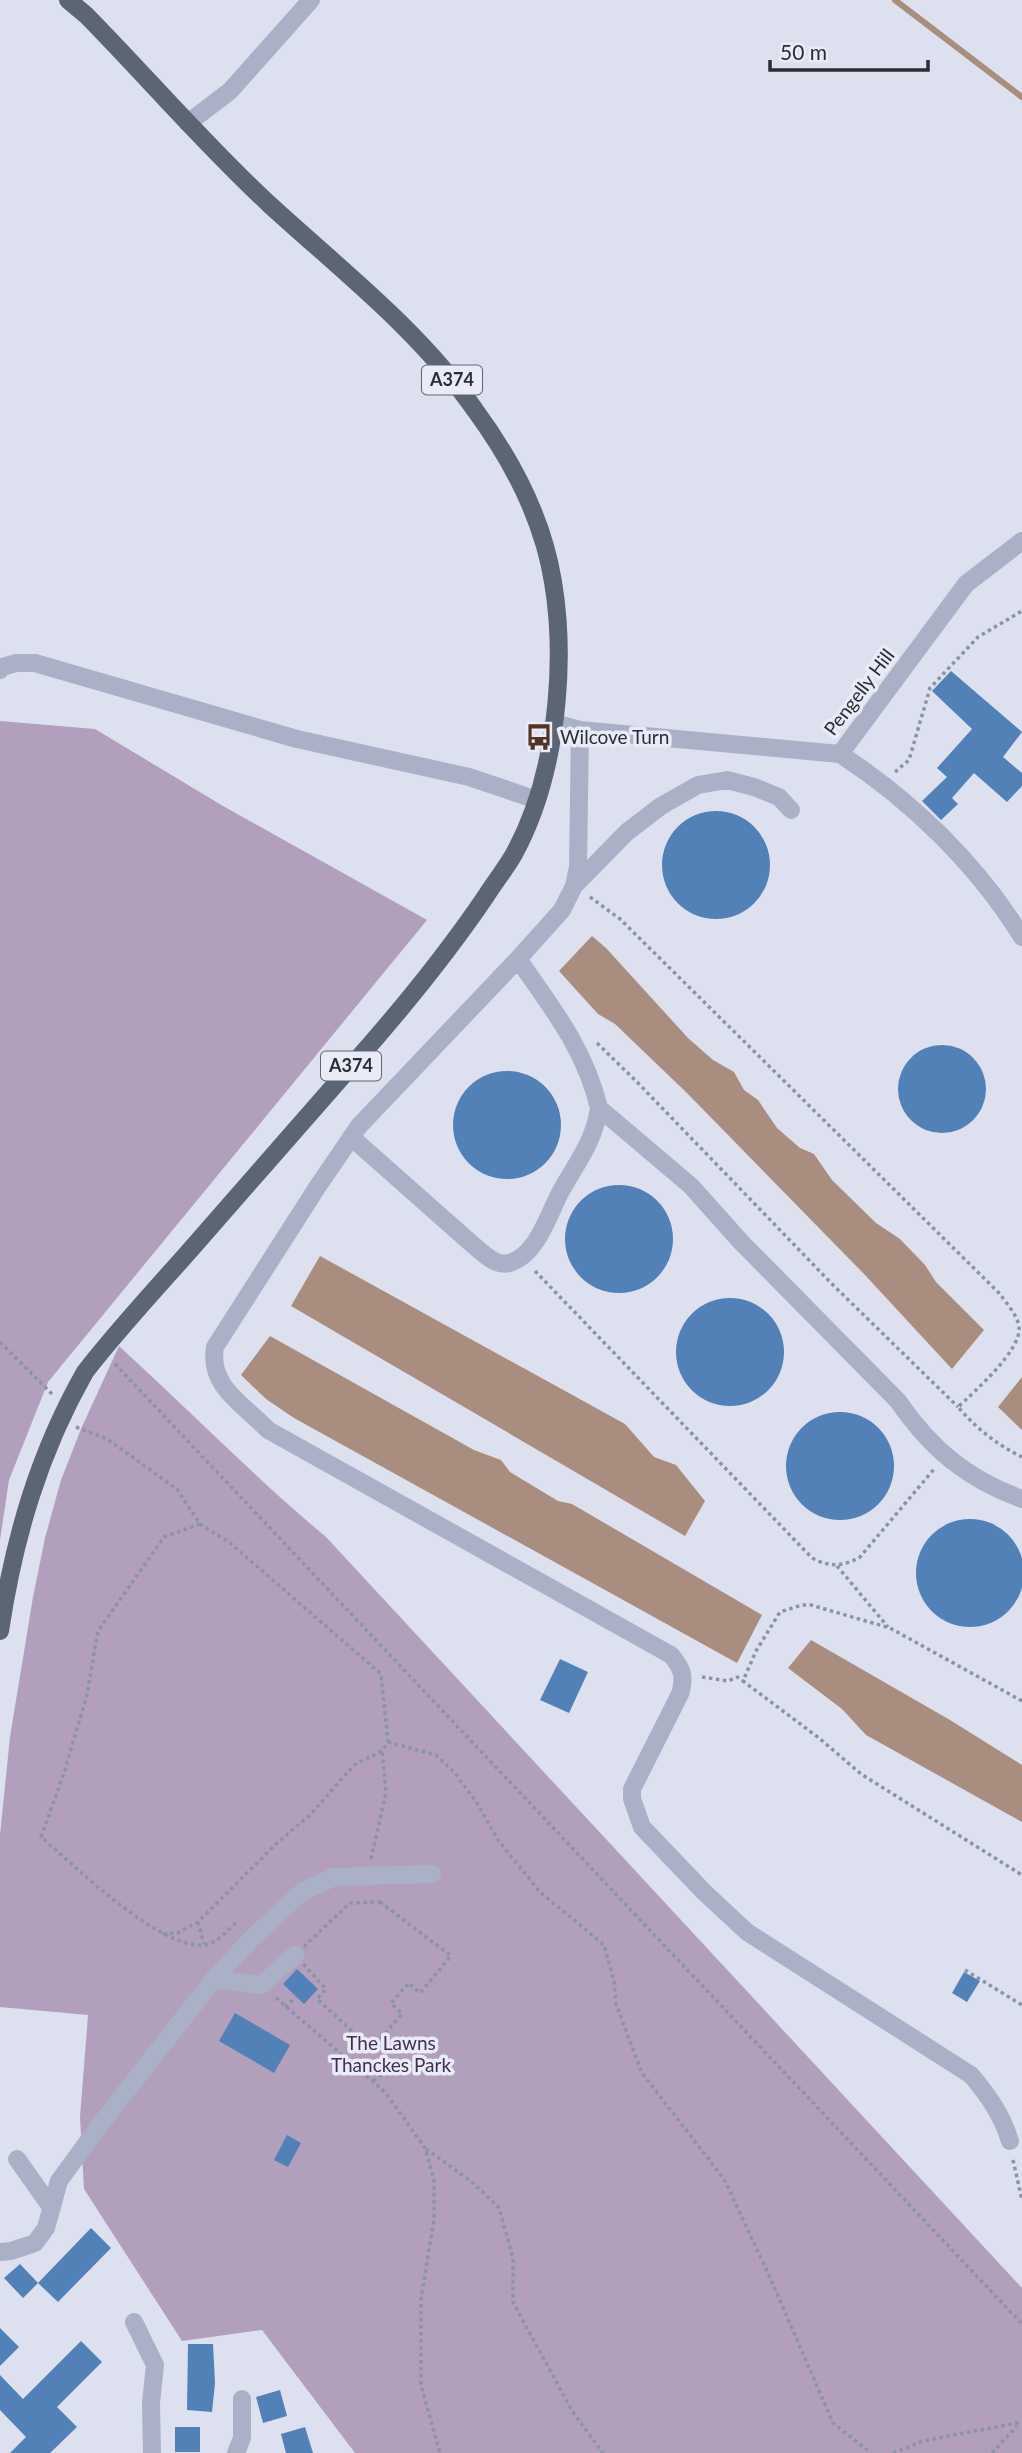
<svg xmlns="http://www.w3.org/2000/svg" width="1022" height="2453" font-family="Lato,sans-serif">
	<rect width="100%" height="100%" fill="#dde0ef"/>
	<path fill="#b19fbc" d="M0,721l95,8 128,77 204,114 -379,462 -39,98 -9,60z
		M119,1346c69,63 135,131 207,191l696,751v165h-667l-93,-123 -80,11 -98,-152 -4,-72 8,-102 -88,-8v-172l10,-98 23,-140 12,-59 16,-58 20,-51z"/>
	<path fill="#a98d7f" d="M592,936l14,12 82,90 25,22 21,12 10,18 14,10 19,28 23,20 14,6 18,26 44,43 24,16 25,26 11,17 48,48 -32,39 -87,-94 -178,-182 -72,-69 -17,-10 -39,-43z
		M320,1256l305,168 29,33 22,8 29,36 -20,35 -394,-230z
		M270,1336l204,114 27,10 9,12 48,29 14,3 190,111 -25,48 -443,-245 -28,-19 -25,-24z
		M1022,1377v53l-24,-23z
		M811,1640l139,80 72,45v57l-156,-87 -24,-26 -54,-41z"/>
	<g fill="none" stroke-linecap="round" stroke-linejoin="round">
		<path stroke="#a98d7f" stroke-width="6" d="M895,0l127,97"/>
	</g>
	<path fill="#5281b8" d="M951,671l71,61 -19,25 19,16v13l-15,16 -33,-29 -22,25 6,6 -17,16 -19,-19 25,-24 -10,-9 35,-39 -40,-38z
		M662 865a54 54 0 1 1 108 0a54 54 0 1 1-108 0Z
		M898 1089a44 44 0 1 1 88 0a44 44 0 1 1-88 0Z
		M453 1125a54 54 0 1 1 108 0a54 54 0 1 1-108 0Z
		M565 1239a54 54 0 1 1 108 0a54 54 0 1 1-108 0Z
		M676 1352a54 54 0 1 1 108 0a54 54 0 1 1-108 0Z
		M786 1466a54 54 0 1 1 108 0a54 54 0 1 1-108 0Z
		M916 1573a54 54 0 1 1 108 0a54 54 0 1 1-108 0Z
		M560,1659l28,13 -19,41 -29,-13z
		M297,1969l21,20 -14,15 -21,-20z
		M964,1972l16,9 -13,21 -15,-9z
		M235,2013l55,32 -16,28 -55,-32z
		M287,2135l14,8 -13,24 -14,-7z
		M91,2228l20,20 -53,54 -20,-19z
		M20,2264l18,19 -15,15 -19,-20z
		M0,2328l19,19 -19,19z
		M81,2341l21,21 -45,45 20,20 -27,26h-40l16,-16 -26,-27v-35l23,24z
		M188,2344h25l2,39 -3,29 -25,-2z
		M280,2390l7,26 -24,7 -7,-26z
		M175,2427h25v25h-25z
		M305,2427l8,26h-27l-5,-19z"/>
	<g fill="none" stroke-linecap="round" stroke-linejoin="round">
		<path stroke="#8c93a7" stroke-width="3.5" stroke-dasharray="3.5 3.5" stroke-linecap="butt" d="M895,772l14,-12 21,-72 48,-51 44,-26
			M590,897l30,22 380,375c6,9 18,22 19,33 3,23 -45,65 -61,80 19,22 38,37 64,50
			M597,1043l41,40 196,203 124,121
			M535,1271l277,287c17,9 31,9 48,-1l75,-89
			M0,1342l53,53
			M115,1364l907,960
			M76,1427l31,12 70,50 23,35 30,19 151,131 7,68 -6,9 -28,14 -43,49 -34,29 -79,79 -21,11 -15,1
			M200,1524l-36,13 -66,94 -11,64 -23,78 -23,64c35,30 118,112 163,108 13,-1 22,-14 31,-21l3,1
			M837,1566l51,61
			M702,1677l26,4 9,-4 6,4
			M1022,1701l-132,-73 -79,-23h-9l-22,7 -24,39 -13,30 76,57 42,36 161,101
			M388,1742l48,13 18,17 23,31 21,37 41,51 65,54 10,36 2,23 26,69 82,106 48,103 61,141 38,30
			M371,1859l15,-67 -4,-41
			M380,1902l71,54 -31,37 -11,-10 -18,20 11,11 -20,23 -20,3 -45,-41 9,-10 -31,-34 55,-52z
			M198,1922l6,22
			M965,1970l57,35
			M276,1998l109,94 40,56 9,31v41l-13,79v86l19,68
			M285,2007l11,-10
			M373,2081l9,-7
			M426,2149l46,33 27,26 14,50v44l59,109 31,42
			M1013,2160l9,40
			M893,2453l30,-12 99,-19
			M992,2453l25,-27"/>
		<path stroke="#aab1c6" stroke-width="18" d="M188,123l42,-32 81,-91
			M0,670l2,-3 14,-4h19l262,76 172,38 68,23
			M554,723l26,7 260,24 126,-170 56,-43
			M840,754c72,47 137,110 182,183
			M791,810l-12,-13 -25,-10 -27,-7 -29,5 -37,21 -34,26 -53,54 -12,24 -44,49 -159,167 -41,60 -103,161c-7,40 30,58 53,83l403,225c12,14 14,22 9,39l-48,95v10l10,28 62,65 43,40 224,143c17,20 31,40 39,66
			M574,886l4,-19 2,-137
			M518,959c34,49 67,90 81,149
			M351,1137l121,107c10,8 23,23 37,19 28,-7 40,-50 52,-72 16,-29 33,-49 38,-83l92,78 50,56 157,159c33,48 69,78 124,98
			M214,1979l47,6 34,-30
			M17,2159l34,48
			M0,2252l11,-1 24,-8 11,-15 13,-47 43,-59 112,-143 38,-41 50,-46 32,-15 98,-3
			M134,2322l21,43 -4,38 1,50
			M236,2453l6,-15v-39"/>
		<path stroke="#5c6574" stroke-width="18" d="M0,1631c14,-93 39,-178 85,-259 31,-40 66,-78 100,-116 56,-64 113,-129 169,-193 47,-53 92,-108 132,-167 9,-14 20,-28 28,-42 46,-84 57,-217 31,-308 -14,-49 -40,-95 -70,-136 -55,-79 -134,-140 -205,-205 -64,-59 -122,-127 -184,-190l-18,-15"/>
	</g>
	<defs>
		<symbol id="bus-bare" viewBox="-9 -9 18 18"><path d="M-5-6H5V4H4V6H2V4H-2V6H-4V4H-5ZM-3.5-4V0h7V-4ZM-3.5 1.2v1.5H-2V1.2ZM2 1.2v1.5H3.5V1.2Z" fill="#513423" stroke="#e9ebf7" stroke-width="2.5" paint-order="stroke"/></symbol>
	</defs>
	<g fill-rule="evenodd">
		<use href="#bus-bare" x="520" y="718" width="38" height="38"/>
	</g>
	<g text-anchor="middle" stroke-width="7" stroke-linejoin="round" paint-order="stroke">
		<g fill="#e9ebf7" stroke="#63666e" stroke-width="2">
			<rect x="422" y="365.5" width="60" height="29" rx="5"/>
			<rect x="321" y="1051.5" width="60" height="29" rx="5"/>
		</g>
		<g font-size="18" font-weight="bold" fill="#292d34">
			<text x="452" y="386">A374</text>
			<text x="351" y="1072">A374</text>
		</g>
		<g font-size="19" fill="#292d34" stroke="#e9ebf7">
			<text transform="translate(859 692) rotate(-53)" y="7">Pengelly Hill</text>
		</g>
		<g font-size="19" fill="#292d34" stroke="#e9ebf7" text-anchor="start">
			<text x="560" y="744">Wilcove Turn</text>
		</g>
		<g font-size="19" fill="#452f50" stroke="#e9ebf7">
			<text x="391" y="2050">The Lawns<tspan x="391" dy="22">Thanckes Park</tspan></text>
		</g>
	</g>
	<path d="M770 60v10h158v-10" fill="none" stroke="#292d34" stroke-width="3.5"/>
	<text x="780" y="60" font-size="21" fill="#292d34" stroke="#e9ebf7" stroke-width="5" paint-order="stroke">50 m</text>
</svg>
